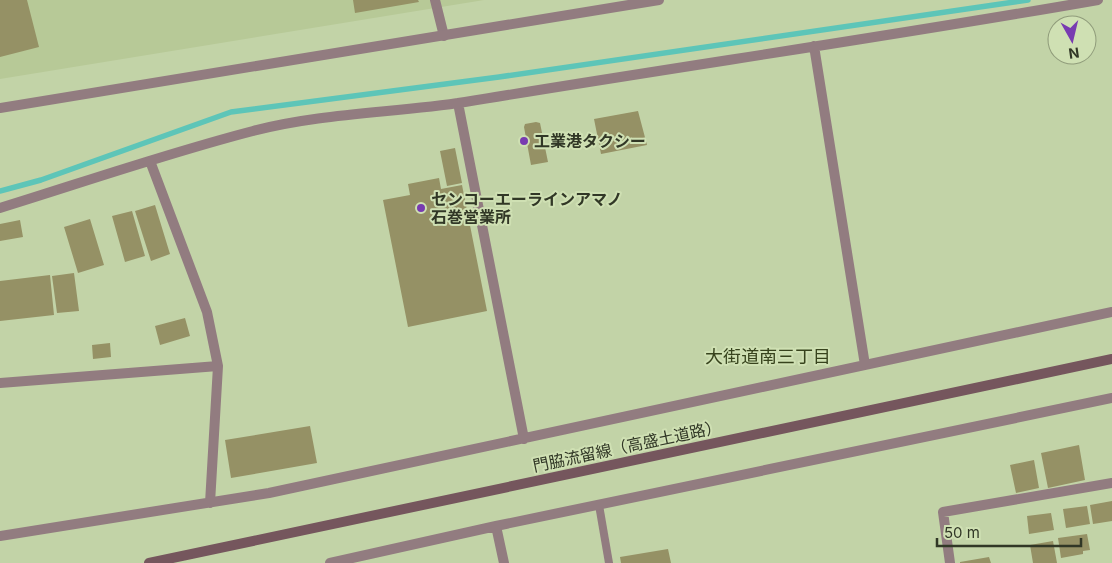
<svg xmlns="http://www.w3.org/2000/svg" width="1112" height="563" font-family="Inter,'Noto Sans JP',sans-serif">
	<rect width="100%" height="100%" fill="#c2d3a7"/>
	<path fill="#b7c997" d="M0,0h484l-484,79z"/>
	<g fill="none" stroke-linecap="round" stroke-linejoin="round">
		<path stroke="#5dc5b8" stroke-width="5.5" d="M0,191l41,-11 190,-68 268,-35 529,-77"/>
	</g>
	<path fill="#959165" d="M0,0h27l12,47 -39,10z
		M353,0h65l1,2 -64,11z
		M638,111l9,34 -46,9 -7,-35z
		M536,122l4,1 8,39 -17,3 -7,-38 1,-3z
		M455,148l7,35 -15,3 -7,-35z
		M439,178l2,11 21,-4 25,126 -79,16 -25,-127 27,-5 -2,-11z
		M155,205l15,49 -19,7 -16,-50z
		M132,211l13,45 -20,6 -13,-46z
		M90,219l14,46 -26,8 -14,-46z
		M20,220l3,17 -23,4v-17z
		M74,273l5,38 -22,2 -5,-37z
		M50,275l4,40 -54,6v-40z
		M185,318l5,18 -30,9 -5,-19z
		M110,343l1,14 -18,2 -1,-14z
		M310,426l7,37 -86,15 -6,-38z
		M1079,445l6,35 -37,8 -7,-35z
		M1034,460l5,28 -23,5 -6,-28z
		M1112,501v20l-19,3 -3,-19z
		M1087,506l3,18 -24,4 -3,-19z
		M1051,513l3,17 -25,4 -2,-18z
		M1087,534l3,16 -7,1v3l-22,4 -3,-20z
		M1053,541l4,22h-24l-3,-18z
		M668,549l3,14h-50l-1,-6z
		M989,557l2,6h-31v-1z"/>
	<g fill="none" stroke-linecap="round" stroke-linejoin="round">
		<path stroke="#927c80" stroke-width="8" d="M599,505l10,58"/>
		<path stroke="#927c80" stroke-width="10" d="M435,0l9,36
			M814,46l51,319
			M458,103l66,336
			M150,161l57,151 11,54 -8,137
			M0,208c84,-26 168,-55 253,-77 69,-18 141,-18 212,-29 211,-35 422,-65 633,-102
			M0,383l218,-17
			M496,526l8,37
			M0,536l269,-43 843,-181
			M330,563l166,-37 616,-128
			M950,563l-7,-51 169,-29"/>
		<path stroke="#927c80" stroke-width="10" d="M0,108l659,-108"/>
		<path stroke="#75565d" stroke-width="10" d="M149,563l963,-204"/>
	</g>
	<g fill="#783bb1" stroke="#cfe0b3" stroke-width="2">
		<circle cx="524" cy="141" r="5"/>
		<circle cx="421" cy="208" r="5"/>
	</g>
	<g text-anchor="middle" stroke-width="4" stroke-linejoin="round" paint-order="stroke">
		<g font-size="16" font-weight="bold" fill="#313726" stroke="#cfe0b3" text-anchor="start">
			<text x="534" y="147">工業港タクシー</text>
			<text x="431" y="205">センコーエーラインアマノ<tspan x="431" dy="18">石巻営業所</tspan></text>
		</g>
		<g font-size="16" fill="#313726" stroke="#cfe0b3">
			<text transform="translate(627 446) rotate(-12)" y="6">門脇流留線（高盛土道路）</text>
		</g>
		<g font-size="18" fill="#37431d" stroke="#cfe0b3">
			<text x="768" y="363">大街道南三丁目</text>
		</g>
	</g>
	<g transform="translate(1072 40) rotate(172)"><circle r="24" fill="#cfe0b3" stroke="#909c7b"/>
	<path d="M0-4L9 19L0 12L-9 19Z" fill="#783bb1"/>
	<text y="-8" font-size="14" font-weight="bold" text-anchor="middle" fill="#313726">N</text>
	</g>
	<path d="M937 538v8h144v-8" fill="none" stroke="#313726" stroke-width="2.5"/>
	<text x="944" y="538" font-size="15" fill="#313726" stroke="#cfe0b3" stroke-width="4" paint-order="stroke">50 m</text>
</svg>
